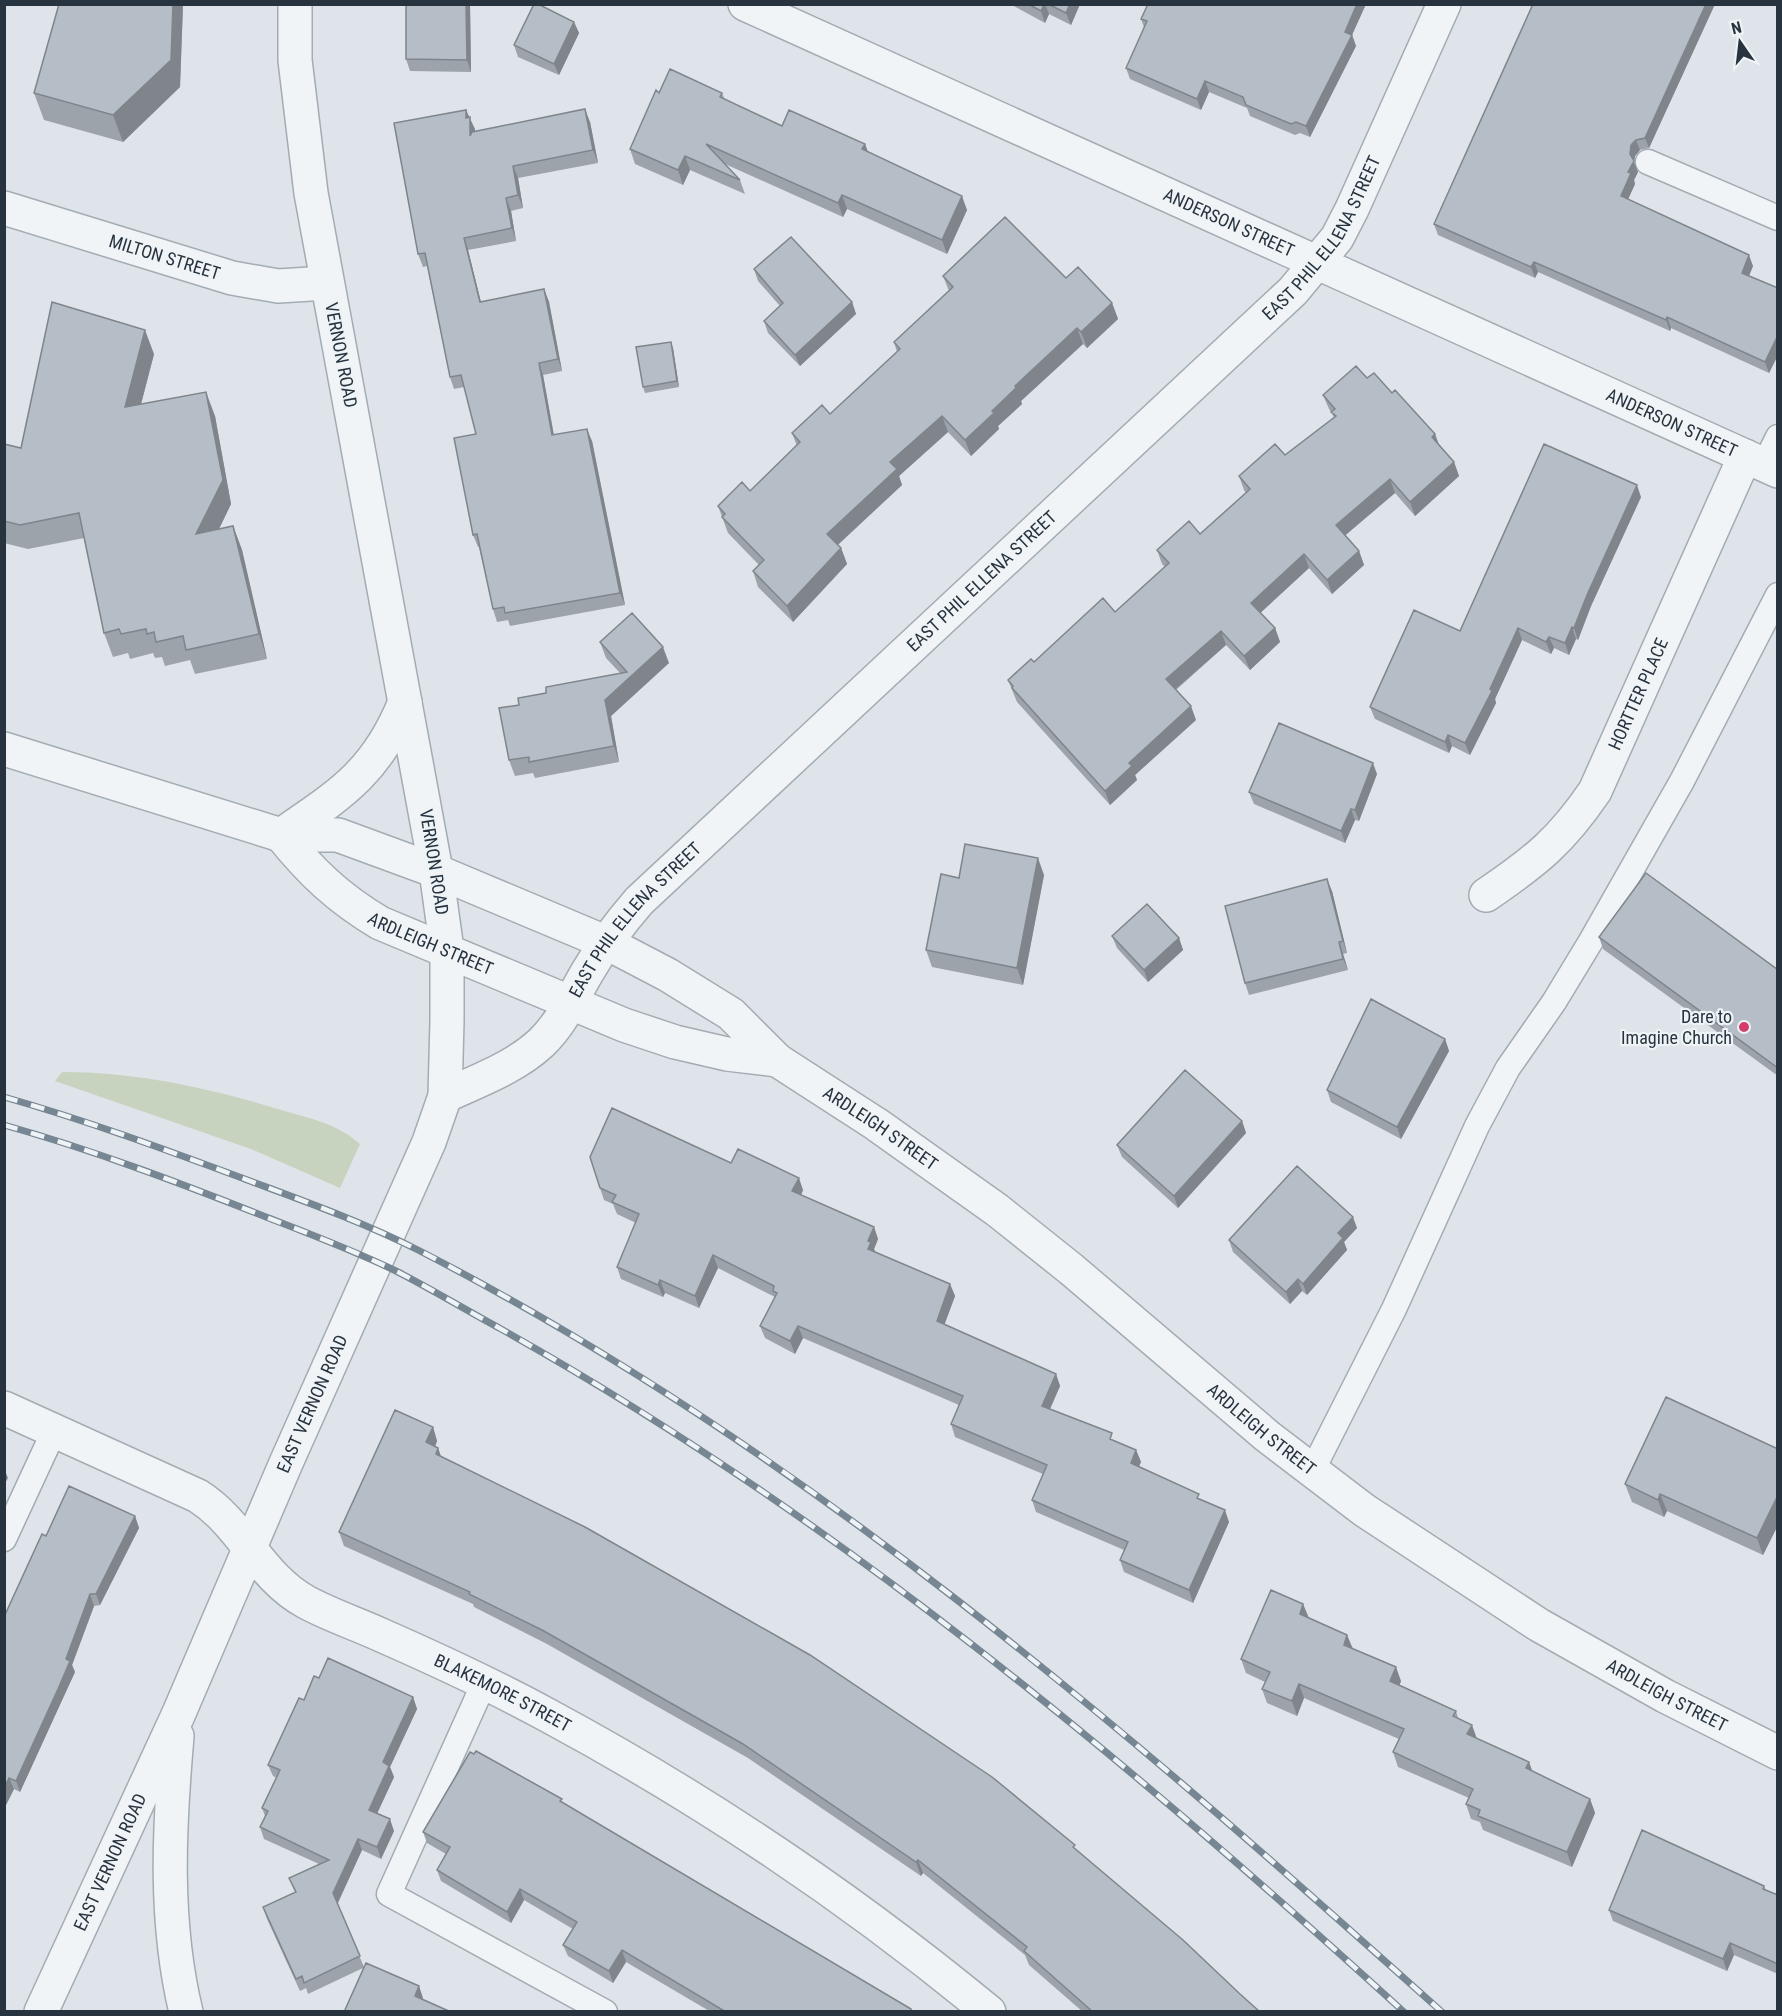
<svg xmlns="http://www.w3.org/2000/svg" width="1782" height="2016" font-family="'Roboto Condensed',sans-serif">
	<rect width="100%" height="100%" fill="#dee4e9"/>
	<path fill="#c7d3bf" d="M62,1072c74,0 148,16 219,38 28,8 57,14 79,34l-20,44 -89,-39 -196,-68z"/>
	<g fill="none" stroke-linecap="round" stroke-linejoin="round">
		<defs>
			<path id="lane" d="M1648,162l130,56
				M1764,465l14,-28
				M1312,1471l82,-162 83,-183 31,-58 46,-66 37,-61 91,-160 96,-186
				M4,1539l50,-108
				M484,1683l-95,211 216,118"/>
			<g id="street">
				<path id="s1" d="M745,4l1033,467"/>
				<path id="s2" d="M4,208l228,70 46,8 49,-3"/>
				<path id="s3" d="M4,749l277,86h57l98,36 169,71 63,33 63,39 46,46 99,64 121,86 74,59 196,167 97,74 175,115 126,71 113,57"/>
				<path id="s4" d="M281,835c30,37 57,63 99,88l244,102 51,17 52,12 50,6"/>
				<path d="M281,835c60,-41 96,-63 124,-133"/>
				<path id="s5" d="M1486,895c50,-34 75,-54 109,-104l150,-335"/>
				<path id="s6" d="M445,1096c32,-15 69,-28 96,-53 22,-21 32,-47 47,-72 15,-26 32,-48 51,-70l654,-610 44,-53 15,-29 92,-205"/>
				<path id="s7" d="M4,1408l194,88c44,28 62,81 108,106 24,13 51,22 75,33 57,25 113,51 168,81 156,84 303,183 440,296"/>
				<path d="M177,1736c-8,92 -13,185 9,276"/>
				<path id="s8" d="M41,2012l138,-299 107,-250 143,-321 16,-46 2,-75v-71l-11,-79 -125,-678 -16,-133v-56"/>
			</g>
		</defs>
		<use href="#lane" stroke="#a3acb3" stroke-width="27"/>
		<use href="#street" stroke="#a3acb3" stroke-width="36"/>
		<use href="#lane" stroke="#f1f4f7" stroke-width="24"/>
		<use href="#street" stroke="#f1f4f7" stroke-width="33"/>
		<defs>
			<path id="rail" d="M4,1097c81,23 160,52 238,81 59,22 119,43 176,72 381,195 707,478 1024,762
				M4,1125c89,25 176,58 262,92 44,17 89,34 132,55 35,18 68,38 103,57 330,184 624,429 903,683"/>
		</defs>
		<use href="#rail" stroke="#778693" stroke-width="7"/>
		<use href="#rail" stroke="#eef3f6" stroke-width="4.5" stroke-dasharray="14" stroke-linecap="butt"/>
	</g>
	<path fill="#9ca3aa" d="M59,4h124l-3,83 -57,55 -79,-22 -10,-27z
		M406,4h64l1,68 -61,-1 -4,-12z
		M1010,4h70l-9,21 -22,-11 -4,9z
		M1366,4l-14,31 4,11 -46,91 -10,-4 -5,2 -45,-19 -3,-8 -38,-16 -8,18 -71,-31 -4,-11 18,-41 -3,-8z
		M1715,4l-66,144 -9,2 -5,6 -1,6 4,10 -4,8 1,4 -7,15 125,67 -4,10 29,12v67l-9,18 -98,-45 -1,3 -132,-59 -3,6 -97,-43 -4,-11z
		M574,22l5,11 -20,42 -41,-18 -4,-12z
		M722,93l3,7 57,26 83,18 3,8 99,58 -20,44 -100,-45 -4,8 -118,-53 15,16 5,14 -55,-24 -7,15 -48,-21 -5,-15z
		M466,110l9,21 115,-9 8,41 -80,15 5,30 -12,3 5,30 -48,9 13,52 63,-13 5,13 13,69 -19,4 11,60 38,6 33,164 -115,21 -2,-6 -11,2 -4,-13 -14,-62h-1l-5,-12 3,-101 -12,-47 -10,2 -4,-12 -23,-111 -4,1 -5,-13z
		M754,269l98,33 4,12 -56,52 -32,-33 -4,-12 16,-15 -22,-25z
		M943,276l123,2 46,25 6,16 -31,29 -4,-4 -62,57 1,3 -24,22 1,3 -28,27 -23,-24 -49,44 3,9 -64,60 3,3 6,16 -54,58 -35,-35 -5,-16 6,-6 -31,-32 -10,-27 32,-15 47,-45 -5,-13 38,-19 67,-62 -3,-10 55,-51z
		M673,348l6,39 -34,6 -2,-6z
		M154,354l-13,50 74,12 16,88 -12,25 14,-3 9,24 25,109 -72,15 -5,-14 -25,6 -3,-9 -7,1 -2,-5 -23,6 -2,-6 -15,4 -9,-24 -20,-95 -56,11 -24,-6v-99l17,4z
		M1367,378l25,15 43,41 4,11 15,17 5,14 -44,40 -20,-23 -50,42 14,16 5,14 -32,29 -23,-26 -49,45 15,15 5,14 -30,28 -24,-25 -50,45 20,30 -61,55 2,5 -27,25 -93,-103 -9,-22 26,-18 81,-50 50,-45 -3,-3 -5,-14 43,-16 46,-41 -2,-3 -5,-14 46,-21 49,-37 -2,-5 -3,-4 -6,-14z
		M1641,497l-50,109 -13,34 -2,-1 -7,16 -15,-7 -3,6 -29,-14 -27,59 1,4 -26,52 -18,-9 -3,7 -74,-34 -5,-12 90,-76z
		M600,642l69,21 -58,53 8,46 -84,16 -2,-5 -18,3 -6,-16 10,-55 27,-12 74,-20 -14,-15z
		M1377,774l-18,47 -4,-1 -10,23 -91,-39 -5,-12z
		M1044,875l-21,110 -91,-18 -6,-17 33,-72z
		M1332,891l15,62 -4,1 5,16 -99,25 -4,-12z
		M1112,936l67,2 4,12 -35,32 -31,-34z
		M1599,937l179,33v106l-175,-127z
		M1445,1039l4,12 -48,88 -70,-37 -4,-12z
		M1242,1121l4,12 -68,75 -56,-51 -5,-12z
		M731,1163l72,27 -2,5 73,32 4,12 -4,10 1,3 75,32 5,12 -11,29 112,49 4,12 -10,23 65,32 21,9 5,12 -2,4 62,34 28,22 -36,81 -69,-31 -4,-12 4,-10 -88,-38 -4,-12 11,-26 -88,-37 -4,-13 8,-19 -156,-67 -8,16 -30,-16 -5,-12 15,-29 -57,-29 -19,40 -34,-15 -2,4 -42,-18 -4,-12 19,-44 -19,-9 -4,-10 -9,-4 -4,-12z
		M1357,1228l-13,14 3,8 -40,45 -5,-4 -12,13 -57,-52 -4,-12z
		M433,1427l4,14 -2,6 3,1 3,9 636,393 183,162h-177l-54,-47 -4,-10 -102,-82 -2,3 -173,-118 -201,-114 -73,-37 -1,-3 -129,-58 -5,-14z
		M1778,1449v76l-15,30 -96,-44 -3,6 -32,-15 -7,-18z
		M135,1516l4,12 -39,77 -6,1 -22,59 3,7 -13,28 -42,92 -6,-3 -10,20v-192l42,-81z
		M1303,1604l5,14 39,17 5,13 49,33 -2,5 57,25 2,7 19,21 52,23 3,9 58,28 5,14 -23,54 -89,-37 -3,-8 -9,-3 -5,-15 3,-6 -71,-31 -5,-15 6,-13 -95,-41 -7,18 -30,-13 -5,-14 3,-7 -19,-9 -5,-14z
		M319,1678l94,19 4,12 -27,58 4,10 -17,37 17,17 -13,28 -19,-9 -25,54 27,63 55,19 3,13 -78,13 19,-44 -55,26 -2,-6 -6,3 -33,-72 -4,-12 32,-15 -6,-14 30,-14 -55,-25 -4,-12 5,-11 -3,-8 15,-30 -4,-2 -5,-11z
		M563,1803l348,206 1,3h-201l-85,-50 -13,21 -45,-27 -5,-11 10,-16 -49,-29 -13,23 -70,-42 -4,-11 9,-16 -19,-11 -4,-11z
		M1764,1886l2,4 12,5v79l-44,-19 -7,16 -114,-50 -4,-11z"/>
	<path fill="#7f858b" d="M173,4h10l-3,83 -57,55 -10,-27z
		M466,4h4l1,68 -4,-12z
		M1044,4h1l4,10 -4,9 -4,-12z
		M1070,4h10l-9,21 -5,-12z
		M1357,4h9l-15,33 1,-2 4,11 -46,91 -4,-11z
		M1706,4h9l-66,144 -4,-10z
		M574,22l5,11 -20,42 -5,-11z
		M1205,81l4,11 -8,18 -4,-11z
		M585,109l5,13 8,41 -5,-13z
		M466,110l9,19v19l-5,-12 -4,-18z
		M1636,140l4,10 -5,6 -1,6 4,10 -4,8 1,4 -10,22 -4,-10 7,-24 3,-27z
		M865,144l5,14 -8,-9z
		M685,156l5,14 -7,15 -5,-15z
		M513,166l5,12 5,30 -5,-13z
		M842,195l5,14 -4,8 -5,-14z
		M962,196l5,14 -20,44 -5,-14z
		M506,198l5,13 5,30 -4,-13z
		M464,238l4,12 16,65 -4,-13z
		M1749,255l4,11 -7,17 -4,-10z
		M1534,262l4,10 -3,6 -4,-11z
		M544,289l5,13 13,69 -4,-12z
		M852,302l4,12 -56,52 -5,-11z
		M1112,303l6,16 -31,29 -6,-16z
		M1667,317l4,11 -1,3 -4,-11z
		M1077,328l6,16 -62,57 1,3 -24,22 1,3 -28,27 -6,-16 50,-54z
		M145,330l9,24 -20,77 -9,-24z
		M1778,335v20l-9,18 -4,-11z
		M671,342l2,6 6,39 -2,-6z
		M539,363l4,12 13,73 -4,-13z
		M206,392l9,24 16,88 -26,54 -9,-24z
		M942,416l6,16 -49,44 3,9 -69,64 -6,-15 63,-72z
		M587,429l5,12 33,164 -5,-12z
		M1435,434l5,14 -8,-11z
		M1454,462l5,14 -44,40 -5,-14z
		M1390,479l5,14 -54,46 -5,-14z
		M1637,485l4,12 -50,109 -13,34 -4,-12 13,-33z
		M233,526l9,24 25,109 -8,-25z
		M841,548l6,16 -54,58 -6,-16z
		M1359,551l5,14 -32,29 -5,-14z
		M1304,554l5,14 -53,49 -5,-14z
		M1572,627l4,12 -7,16 -4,-12z
		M1275,628l5,14 -30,28 -6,-14z
		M1518,628l4,12 -27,59 1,4 -26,52 -5,-12z
		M1221,631l5,14 -55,48 -5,-14z
		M1549,637l5,11 -3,6 -5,-12z
		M663,647l6,16 -58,53 8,46 -5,-16 -9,-46z
		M1191,706l5,14 -61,55 2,5 -27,25 -5,-14 24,-28z
		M1448,735l4,11 -3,7 -4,-11z
		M1373,763l4,11 -18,47 -4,-11z
		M1351,809l4,11 -10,23 -4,-12z
		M1038,858l6,17 -21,110 -6,-17z
		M1327,879l5,12 15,62 -4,-12z
		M1179,938l4,12 -35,32 -4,-12z
		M1339,942l4,12 5,16 -5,-11z
		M1445,1039l4,12 -48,88 -4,-12z
		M1242,1121l4,12 -68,75 -4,-12z
		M799,1178l4,12 -6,14 -5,-13z
		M1353,1217l4,11 -13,14 3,8 -40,45 -4,-11 35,-51z
		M874,1227l4,12 -4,10 2,5 -8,-5v-8z
		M713,1255l5,13 -19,40 -4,-12z
		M1298,1279l4,12 -12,13 -4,-12z
		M660,1280l5,13 -2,4 -5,-12z
		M950,1284l5,12 -14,38 -4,-13z
		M798,1326l5,12 -8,16 -5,-13z
		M1056,1374l4,12 -14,32 -4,-12z
		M433,1427l4,14 -6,15 -5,-14z
		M438,1448l5,14 -7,-8z
		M1136,1450l5,12 -6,13 -4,-12z
		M4,1468l4,10 -4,7z
		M1660,1494l7,17 -3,6 -6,-17z
		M1778,1495v30l-15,30 -6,-17z
		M1225,1510l4,12 -36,81 -4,-13z
		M135,1516l4,12 -39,77 -4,-11z
		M90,1594l4,12 -22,59 3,7 -55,120 -4,-11 50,-122z
		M1303,1604l6,14 -9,-4z
		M1347,1635l6,14 -9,-4z
		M1396,1667l5,14 -6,15 -5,-15z
		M1299,1684l5,14 -7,18 -5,-15z
		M413,1697l4,12 -27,58 4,10 -21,45 -4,-12 14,-48z
		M1472,1725l5,14 -10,-5z
		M1529,1762l5,14 -8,-8z
		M9,1778l5,11 -10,20v-21z
		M1590,1799l5,14 -23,54 -5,-15z
		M390,1819l4,12 -13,28 -4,-12z
		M358,1839l4,11 -25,55 -4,-12z
		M918,1860l5,13 -2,3 -5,-14z
		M520,1889l4,11 -13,23 -4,-11z
		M1730,1943l4,12 -7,16 -4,-12z
		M622,1950l4,12 -13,21 -4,-12z
		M419,1986l4,12 -4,9 -4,-11z"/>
	<path fill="#b5bec6" stroke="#7f858b" stroke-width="1.5" d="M59,4h114l-2,56 -58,55 -79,-22z
		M406,4h60l1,56 -61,-1z
		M534,4h4l36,18 -20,42 -40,-19z
		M1028,4h16l-3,7z
		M1048,4h22l-4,9z
		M1148,4h209l-12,28 7,3 -46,91 -10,-4 -5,2 -45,-19 -3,-8 -38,-16 -8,18 -71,-31 21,-47 -6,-2z
		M1533,4h173l-61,134 -9,2 -5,5 -1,9 4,7 -6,11 3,1 -10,23 128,59 -7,18 36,15v47l-13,27 -98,-45 -1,3 -132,-58 -3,5 -97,-43z
		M670,69l52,24 -2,4 62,29 7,-16 76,34 -3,5 100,47 -20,44 -100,-45 -4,8 -132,-59 34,36 -55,-24 -7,14 -48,-21 26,-59 3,3z
		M585,109l8,41 -80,16 5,29 -12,3 6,30 -48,10 16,64 64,-13 14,70 -19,4 13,72 35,-6 33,164 -115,20 -1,-6 -11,2 -16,-75 -4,1 -19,-97 22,-4 -15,-59 -11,2 -25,-124 -7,1 -24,-131 72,-13v8l4,-1v19l2,-4z
		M1005,217l61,61 12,-11 34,36 -31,29 -4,-4 -62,58 1,2 -24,23 2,2 -29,27 -23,-24 -52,46 7,7 -70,65 14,14 -54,58 -34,-35 11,-11 -42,-43 3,-3 -7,-8 24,-24 8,9 50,-49 -8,-9 30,-28 8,9 70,-65 -6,-7 59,-55 -10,-11z
		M791,237l61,65 -57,53 -31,-34 19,-18 -29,-34z
		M52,302l93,28 -20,77 81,-15 17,88 -27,54 37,-8 26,108 -73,16 -3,-14 -27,6 -2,-10 -7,2 -1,-5 -25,5 -2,-5 -15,4 -25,-120 -59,12 -16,-4v-77l17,4z
		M671,342l6,39 -34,6 -7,-40z
		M1356,366l11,12 7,-5 18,20 3,-3 40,44 -3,3 22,25 -44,40 -20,-23 -54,46 23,26 -32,29 -23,-26 -53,49 24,25 -31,28 -23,-25 -55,48 25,27 -62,57 3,3 -27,25 -93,-103 1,-2 -5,-6 23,-21 3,3 69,-64 12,14 54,-49 -12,-13 32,-29 11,13 48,-43 2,-2 -11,-13 36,-32 10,11 51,-39 -5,-4 4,-3 -12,-14z
		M1544,444l93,41 -50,110 -13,33 -2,-1 -7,16 -16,-6 -3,5 -28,-14 -28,61 2,2 -27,52 -17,-8 -3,7 -75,-35 44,-97 46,21z
		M632,613l31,34 -58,53 9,46 -85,16v-5l-20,3 -10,-52 20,-3 -1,-7 28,-5v-6l81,-15 -27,-30z
		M1279,723l94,40 -18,47 -4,-1 -10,22 -92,-39z
		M965,844l73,14 -21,110 -91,-18 15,-76 18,4z
		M1646,873l132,97v98l-179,-131z
		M1327,879l16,62 -4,1 4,17 -98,24 -20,-77z
		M1147,904l32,34 -35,32 -32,-34z
		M1371,999l74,40 -48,88 -70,-37z
		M1185,1070l57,51 -68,75 -57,-51z
		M612,1108l119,55 7,-14 61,29 -7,13 82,36 -6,14 3,1 -3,7 82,35 -13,37 119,53 -14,32 70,27 -2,6 26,11 -5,13 68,31 -2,4 28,12 -36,80 -69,-30 8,-18 -96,-42 15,-35 -96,-41 12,-28 -165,-70 -8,15 -30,-15 17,-33 -4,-2 1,-5 -61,-31 -18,41 -35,-16 -2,5 -41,-18 22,-53 -27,-12 4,-7 -16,-7 -10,-31z
		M1297,1166l56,51 -15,16 5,5 -40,46 -5,-5 -12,13 -57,-52z
		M1666,1397l112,52v46l-21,43 -97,-44 -2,6 -33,-16z
		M395,1410l38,17 -7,15 12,6 -2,6 149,73 225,128 182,122 83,68 -2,2 110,93 57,54 20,18h-167l-69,-61 3,-4 -109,-87 -2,2 -173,-118 -201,-114 -73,-36 1,-2 -131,-60z
		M69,1486l66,30 -39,78h-6l-24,65 4,2 -12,28 -42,92 -7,-3 -5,10v-171l38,-83 4,2z
		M1271,1590l32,14 -3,10 47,21 -3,10 52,22 -6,14 66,30 -3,5 19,9 -5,9 62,28 -3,6 64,31 -23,53 -89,-36 2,-6 -14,-6 7,-15 -80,-37 11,-23 -105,-45 -7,17 -30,-12 8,-17 -29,-13z
		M328,1658l85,39 -30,65 6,4 -20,44 21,9 -13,28 -19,-8 -25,54 27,63 -56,27 -2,-7 -6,3 -33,-72 33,-15 -7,-14 40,-18 -69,-33 8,-16 -6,-3 18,-38 -12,-5 31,-67 5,2 10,-24 5,2z
		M476,1751l86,48 -2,2 351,208v3h-185l-104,-62 -13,21 -46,-26 14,-23 -57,-33 -13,23 -70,-42 13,-23 -27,-15 47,-80 4,2z
		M1642,1830l122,56 -1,3 15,6v69l-48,-21 -7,16 -114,-49z
		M366,1963l53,23 -4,10 36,16h-107z"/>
	<circle fill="#d43c6a" stroke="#eef3f6" stroke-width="2" cx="1744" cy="1027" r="6"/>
	<g text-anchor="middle" stroke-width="4.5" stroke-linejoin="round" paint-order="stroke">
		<g font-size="18" fill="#273440" stroke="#eef3f6">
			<text dy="6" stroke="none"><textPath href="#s1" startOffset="531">ANDERSON STREET</textPath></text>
			<text dy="6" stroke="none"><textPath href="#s6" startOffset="1238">EAST PHIL ELLENA STREET</textPath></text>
			<text dy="6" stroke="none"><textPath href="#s2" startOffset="168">MILTON STREET</textPath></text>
			<text transform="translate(341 355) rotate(79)" y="6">VERNON ROAD</text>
			<text dy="6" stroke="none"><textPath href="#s1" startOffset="1017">ANDERSON STREET</textPath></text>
			<text dy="6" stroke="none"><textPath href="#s6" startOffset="752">EAST PHIL ELLENA STREET</textPath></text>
			<text dy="6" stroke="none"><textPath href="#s5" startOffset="258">HORTTER PLACE</textPath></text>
			<text transform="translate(434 862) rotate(81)" y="6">VERNON ROAD</text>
			<text dy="6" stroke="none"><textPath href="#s6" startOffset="266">EAST PHIL ELLENA STREET</textPath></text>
			<text dy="6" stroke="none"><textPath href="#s4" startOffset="188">ARDLEIGH STREET</textPath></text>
			<text dy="6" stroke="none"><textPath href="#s3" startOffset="969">ARDLEIGH STREET</textPath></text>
			<text dy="6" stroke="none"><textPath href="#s8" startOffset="666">EAST VERNON ROAD</textPath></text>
			<text dy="6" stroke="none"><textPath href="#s3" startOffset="1455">ARDLEIGH STREET</textPath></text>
			<text dy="6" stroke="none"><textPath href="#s7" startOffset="582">BLAKEMORE STREET</textPath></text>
			<text dy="6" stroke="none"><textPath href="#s3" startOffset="1941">ARDLEIGH STREET</textPath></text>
			<text dy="6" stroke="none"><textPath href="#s8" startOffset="165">EAST VERNON ROAD</textPath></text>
		</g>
		<g font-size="18" fill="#273440" stroke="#eef3f6" text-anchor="end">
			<text x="1732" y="1023">Dare to<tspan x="1732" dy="21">Imagine Church</tspan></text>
		</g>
	</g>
	<rect width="1782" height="2016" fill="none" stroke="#273440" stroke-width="12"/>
	<g transform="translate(1740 42) rotate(346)" stroke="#eef3f6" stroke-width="4.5" paint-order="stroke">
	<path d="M0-4.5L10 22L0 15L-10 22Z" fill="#273440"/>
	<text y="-9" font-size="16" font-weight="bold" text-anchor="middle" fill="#273440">N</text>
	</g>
</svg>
